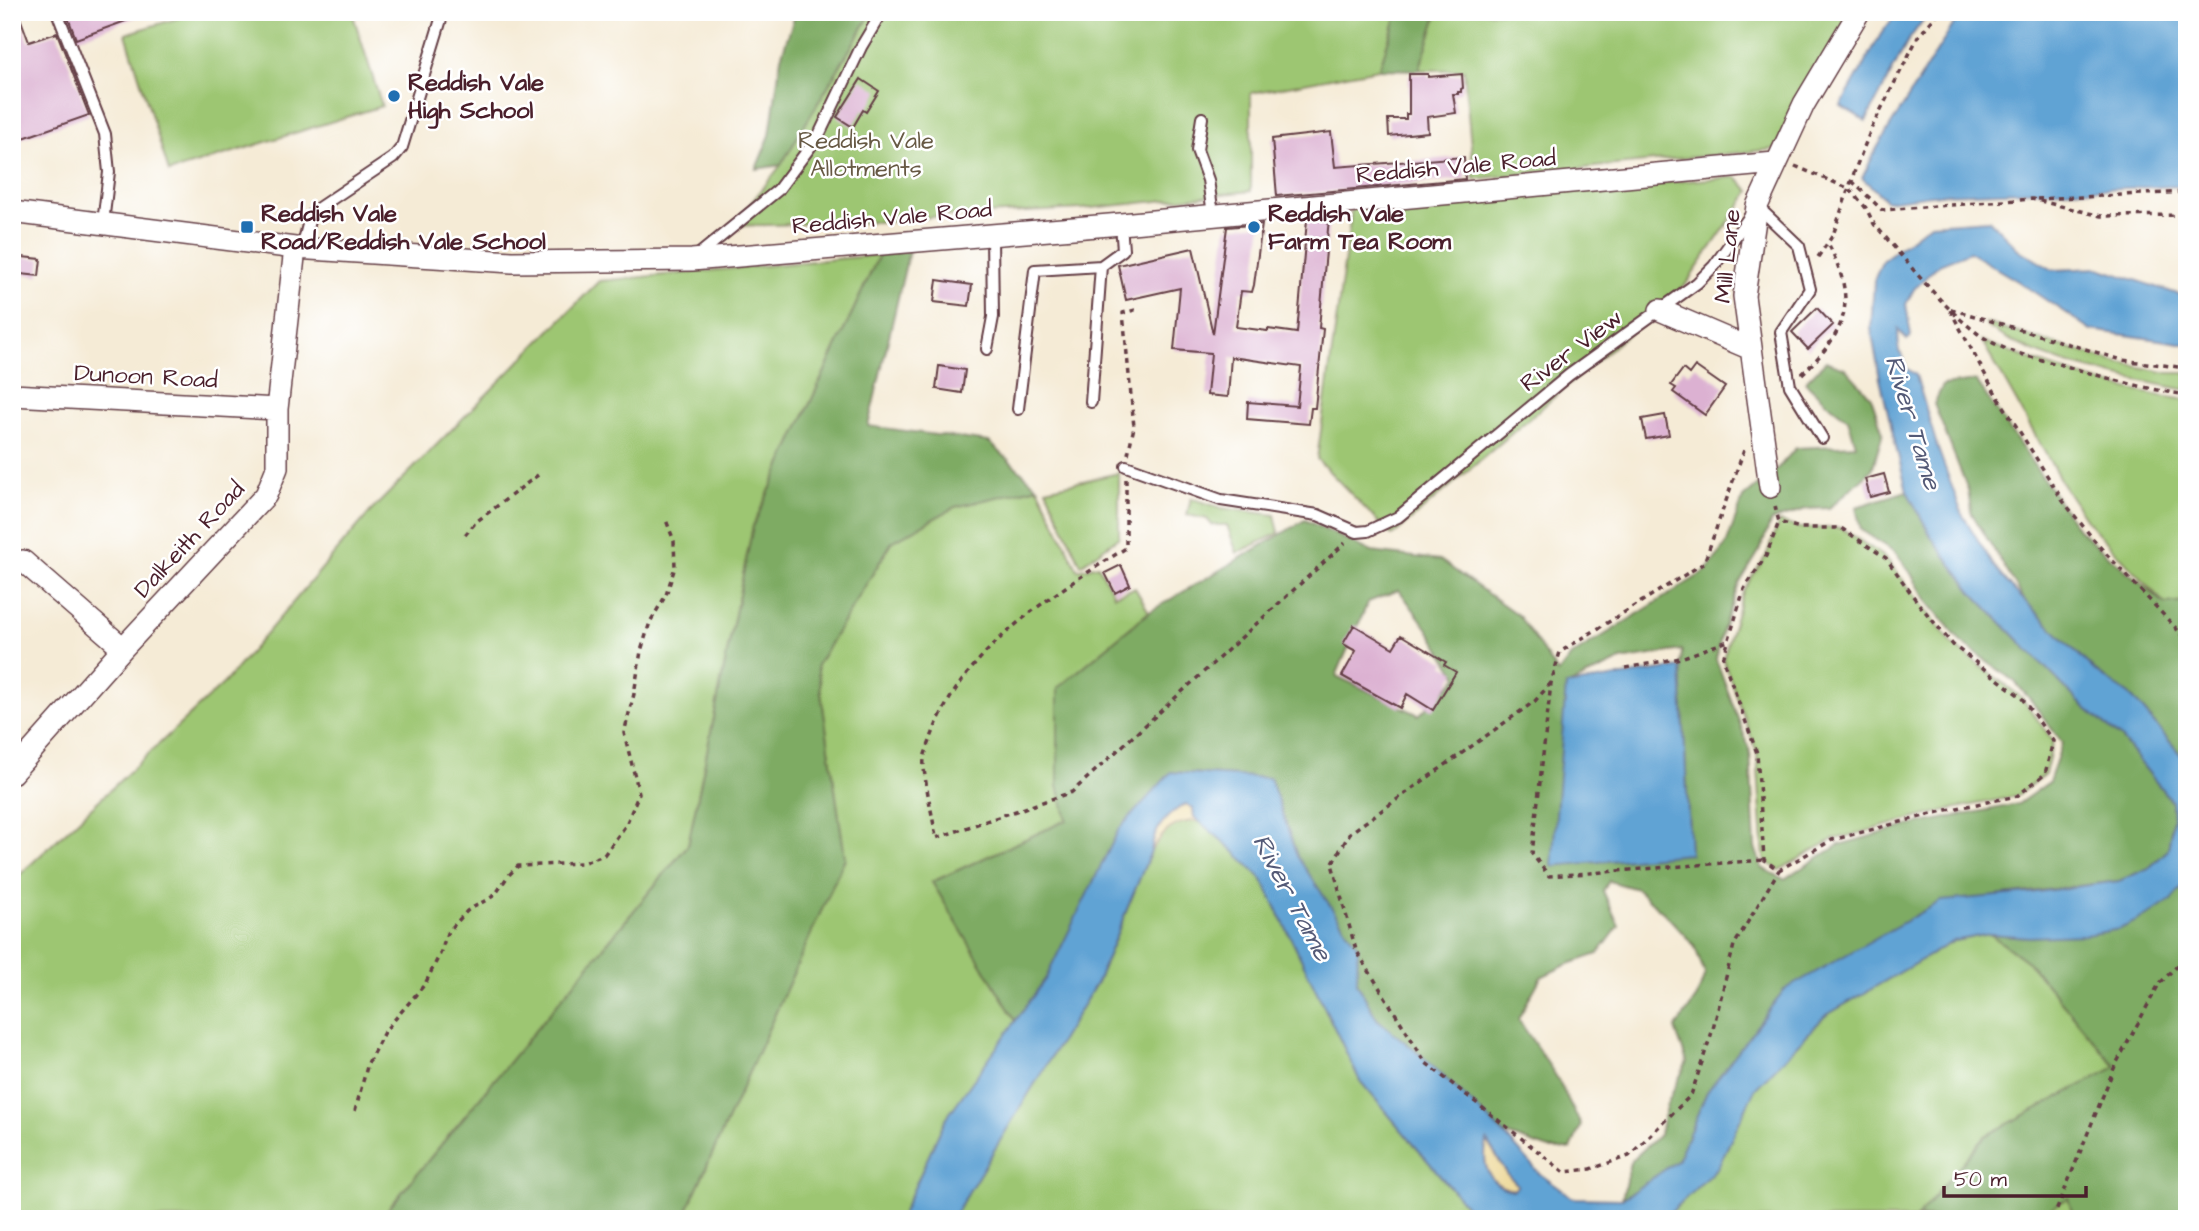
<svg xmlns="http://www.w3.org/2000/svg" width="2199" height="1231" font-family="'Architects Daughter',sans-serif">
	<rect width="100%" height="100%" fill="#fff"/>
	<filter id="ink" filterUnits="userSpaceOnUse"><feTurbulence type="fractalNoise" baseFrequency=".0143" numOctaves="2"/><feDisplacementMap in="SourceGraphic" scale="14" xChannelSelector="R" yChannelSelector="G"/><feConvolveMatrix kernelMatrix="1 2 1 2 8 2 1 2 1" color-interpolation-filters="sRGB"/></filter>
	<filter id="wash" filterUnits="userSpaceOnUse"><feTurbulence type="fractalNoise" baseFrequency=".00686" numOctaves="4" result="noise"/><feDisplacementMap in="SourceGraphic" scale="28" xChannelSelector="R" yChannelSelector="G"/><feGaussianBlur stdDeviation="1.57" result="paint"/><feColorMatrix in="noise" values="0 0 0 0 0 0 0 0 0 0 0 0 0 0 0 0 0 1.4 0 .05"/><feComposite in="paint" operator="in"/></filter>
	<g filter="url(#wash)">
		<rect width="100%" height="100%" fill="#f5ebd6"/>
		<path fill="#9dc672" stroke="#74724e" stroke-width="2" d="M198,12h154l30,94 -213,66 -43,-138z
			M872,12h526l-19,57 -128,24v98l-169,18 -152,8 -24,4 -173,5 48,-61z
			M1438,12h413l-76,137 -301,30 -10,-109h-45z
			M1736,177l14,14 -64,93 -294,252 -75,-77 35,-252z
			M879,255l-126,271 -65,319 -308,374h-368v-337l213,-200 146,-171 228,-230z
			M1986,323l129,39 54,11h18v17c-68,-14 -141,-24 -200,-63z
			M1982,341c65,26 134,50 205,59v202l-22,2 -79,-84 -21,-32z
			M1119,473v64l-38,28 -35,-76z
			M1038,487l40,83 20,-5 16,30 21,-7 14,24 -91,76v97l9,35 -135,62 84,139 -71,99 -45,99h-217l162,-361 -28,-193 75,-123 63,-35z
			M1191,498l30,10 54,7 4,18 -42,20 -10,-28h-15l-5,-6 -20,-4z
			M1779,522l21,6h41l45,30 67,87 68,52 32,44 -8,33 -28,22 -70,14 -115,30 -53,30 -15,-10 -7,-107 -34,-94 21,-70 22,-33z
			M1166,817h28l38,32 31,31 97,201 117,138h-525l145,-237 54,-131 2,-14z
			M1990,934l39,29 87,104 -55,135 7,-4 6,21h-410l54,-52 37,-78 70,-73 129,-75z"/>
		<path fill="#7eab64" stroke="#646548" stroke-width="2" fill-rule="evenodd" d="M796,12h76l-91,153 -25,4 14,-34 11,-78z
			M1398,12h40l-19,58 -40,-1z
			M909,251l-41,175 121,16 49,45 -83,20 -63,35 -75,123 28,193 -162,361h-303l308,-374 65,-319 126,-271z
			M1826,361l19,7 26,29 12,36 -11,37 -43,38 -23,1 -35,12 -11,29 -21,34 -17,47 -6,28 34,92 5,96 7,21 22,11 55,-34 68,-19 111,-22 31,-22 13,-39 -32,-44 -15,-17 -54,-40 -34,-41 -17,-29 -15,-20 -34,-22 -5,-23 51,-16 25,47 41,55 109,112 39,33 51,64 1,16 -5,32 -19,18 -30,13 -131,16 -281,195 -29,69 -56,38 8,-37 30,-28 6,-28 21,-44 -12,-33 22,-32 8,-23 -11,-29 -27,-29 -30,-27 -28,-8 -6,10 16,35 -21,28 -32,11 -25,12 -23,42 38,57 25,49 -10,24h-22l-46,-16 -126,-114 -20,-36 -60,-127 -27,-78 -99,-6 -125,206 -30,43 -84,-139 135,-62 -9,-35v-97l91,-76 156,-92 67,32 68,8 79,56 39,57 13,-17 135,-85 20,-26 17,-47 34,-29 19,-21 60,-3 -8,-26 -22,-17 -21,-20zM1399,590l28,38 31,49 -39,38 -83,-39 32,-74zM1682,650l-1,17 9,187 -124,-168 55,-26z
			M1976,381l102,148 87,75 22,-2v160l-54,-64 -39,-28 -69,-69 -54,-89 -3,-22 -34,-86 9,-19z
			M2187,882v337h-113l-6,-21 -35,21 -116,-2 68,-81 131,-69 -87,-104 -39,-29 39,3 142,-37z"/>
		<path fill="#eeda9e" stroke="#9c7c64" stroke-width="2" d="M1186,804l7,4 1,9 5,4c-25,-1 -36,11 -48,30 3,-23 15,-37 35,-47z
			M1486,1140l22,35 10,10 -4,5c-28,-4 -31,-26 -28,-50z"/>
		<path fill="#61a3d4" stroke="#566180" stroke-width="2" fill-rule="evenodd" d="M1898,12h31l-21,29 -42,80 -25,-15 40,-72z
			M1967,12h220v174l-247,8 -53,7 -25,-23 15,-30 81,-131z
			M1989,220l30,30 34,20 46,-2 88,29v47l-96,-14 -72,-48 -50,-30 -30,12 -25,25 -8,15 5,32 -4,4 -9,-11 1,23 4,4 3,12 10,7 21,71 25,68 32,52 19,23 81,81 39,28 54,64v120l-16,18 -22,15 -29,14 -33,6 -58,2 -39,-3 -36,7 -129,75 -70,73 -37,78 -54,52h-187l-117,-138 -97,-201 -31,-31 -38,-32 -1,-9 -7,-4c-20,10 -32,25 -35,47l-54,131 -145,237h-52l45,-99 101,-142 73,-149 52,-57 99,6 27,78 61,91 -1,36 20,36 46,38 80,76 37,41 33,24 49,1 55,-38 30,-69 77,-102 157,-89 88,-8 90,-12 30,-13 19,-18 5,-32 -1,-16 -51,-64 -39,-33 -109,-112 -41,-55 -25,-47 -11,-44 -16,-68 -9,-50 3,-49 9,-20 47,-36zM1487,1141l21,34 10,10 -4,5c-26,-3 -33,-26 -27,-49z
			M1681,667l9,187 -138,12 14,-181z"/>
		<g id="blocks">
			<path fill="#dcb1d2" d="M12,12h6l11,30 28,-9 32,82 -77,27z
				M66,12h79v2l-69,25z
				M1409,74h19v3l34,-3 1,14 -2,1v3h-3v2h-5l3,19 -29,4 1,15 -39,4 -1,-17h18v-5h3z
				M861,79l18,12 -13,21 -3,-2 -10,17 -16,-10z
				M1331,132l4,35 129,-10 1,22 -188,17 -5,-57z
				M1329,218l-10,110 4,1 -8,79h-4l-2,16 -62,-5 1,-17 49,4 4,-39 -70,-10 -3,40 -21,-2 4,-42 -37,-3 6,-62 -54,12 -8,-35 75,-17 20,86 14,-107 35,-3 -8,61 -2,7 -11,-1 -5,36 32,4v-2l29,4 10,-113z
				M12,256l29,3 -2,17 -27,-3z
				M937,280l35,5 -3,21 -35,-4z
				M1817,308l16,17 -25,24 -16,-17z
				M939,366l26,4 -3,23 -26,-4z
				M1695,366l30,21 -20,28 -32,-23 3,-4 -5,-3 12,-16 6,5z
				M1665,415l4,20 -23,4 -4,-20z
				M1884,474l5,18 -19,5 -5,-18z
				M1121,565l9,20 -15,8 -10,-20z
				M1354,625l39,23 8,-13 45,27 -2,3 12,7 -23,38 -26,-16 -7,14 -58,-32 14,-25 -13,-7z"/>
		</g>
	</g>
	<g filter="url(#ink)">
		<use href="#blocks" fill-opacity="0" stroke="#643e45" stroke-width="2"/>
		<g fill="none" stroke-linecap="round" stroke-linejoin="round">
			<defs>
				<path id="service" d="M57,12l48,122 4,38 -6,51
					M1202,118l-5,32 11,30 5,34
					M302,248l8,-31 7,-8 76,-51 9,-11 40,-131
					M697,256l81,-66 41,-55 42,-88 21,-35
					M987,349l6,-32 -1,-82
					M1091,402l10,-136 22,-16 -2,-26
					M1018,409l17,-139 66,-4
					M1126,466l95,34 97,15 39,17 11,-1 30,-14 171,-142 128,-92 17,-17 43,-60 42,40 11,43 -29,43 9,54 32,52"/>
				<path id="minor" d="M12,212l283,36 217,14 180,-2 429,-36 654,-61
					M1660,310l91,39
					M12,395l265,14
					M1770,487l-26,-191 13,-90 47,-102 55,-92
					M23,561l100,87
					M12,773l111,-125 143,-153 11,-27v-59l18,-161"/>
			</defs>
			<use href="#service" stroke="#643e45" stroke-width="14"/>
			<use href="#minor" stroke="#643e45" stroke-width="24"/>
			<path stroke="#643e45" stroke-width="3.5" stroke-dasharray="5 5" stroke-linecap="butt" d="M1795,166l55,23 16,19 8,16c33,37 64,79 103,109 24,18 57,25 85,32 41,12 82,24 125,30
				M1852,181l30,29 150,-11 69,17 86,-1
				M2037,199l150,-7
				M1818,257l15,-22 23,-68 16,-40 46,-90 21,-25
				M1951,309l171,51 65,8
				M1950,310l43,79 70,112 35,44 89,95
				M1802,374c47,-45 55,-72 26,-131
				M1744,450l-40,113 -144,89 -9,31 -19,171 17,22 215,-16
				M1128,454l6,-27 -11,-114 16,-4
				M1126,479v69c-76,48 -163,101 -195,190 -2,7 -6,14 -7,21 -2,13 10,62 12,79l136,-46 273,-249
				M1775,506l4,16 21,6h41l45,30 32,45 35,42 68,52 32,44 -8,33 -28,22 -70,14 -115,30 -53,30 -15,-10 -7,-107 -34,-94 21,-70 22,-33 13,-34
				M465,535l11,-13 62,-47
				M1625,668l56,-10 47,-17
				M1551,683l-16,18 -185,132 -18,31 24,86 70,113 138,109 27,-3 38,-13 62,-61 22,-66 21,-84 45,-75
				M355,1111l13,-48 16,-31 41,-48 15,-30 7,-21 20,-22 28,-16 13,-19 10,-10 64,-3 22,-8 22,-30 13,-32 -15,-60 10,-39 7,-43 9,-29 16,-27 9,-28 -1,-26 -8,-21
				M2053,1219l62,-153 44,-82 28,-28"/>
			<use href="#service" stroke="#fff" stroke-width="10"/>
			<use href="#minor" stroke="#fff" stroke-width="21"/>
		</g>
	</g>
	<g fill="#1f6fb2" stroke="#fff" stroke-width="2.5">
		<circle cx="394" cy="96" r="7"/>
		<rect x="240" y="220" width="14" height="14" rx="3.5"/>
		<circle cx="1254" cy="227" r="7"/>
	</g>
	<g text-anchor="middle" stroke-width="5" stroke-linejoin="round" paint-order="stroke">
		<g font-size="24" font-weight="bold" fill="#4a1f2b" stroke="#fff" text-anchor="start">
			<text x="408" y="90">Reddish Vale<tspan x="408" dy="28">High School</tspan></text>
			<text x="261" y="221">Reddish Vale<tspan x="261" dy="28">Road/Reddish Vale School</tspan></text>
			<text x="1268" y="221">Reddish Vale<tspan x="1268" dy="28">Farm Tea Room</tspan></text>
		</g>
		<g font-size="24" fill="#675944" stroke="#fff">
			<text x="866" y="148">Reddish Vale<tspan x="866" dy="28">Allotments</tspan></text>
		</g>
		<g font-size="24" fill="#4a1f2b" stroke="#fff">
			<text transform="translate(1456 166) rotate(-5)" y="8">Reddish Vale Road</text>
			<text transform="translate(892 217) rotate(-5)" y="8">Reddish Vale Road</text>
			<text transform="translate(1727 256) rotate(-84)" y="8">Mill Lane</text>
			<text transform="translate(1571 350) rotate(-37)" y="8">River View</text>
			<text transform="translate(146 376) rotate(3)" y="8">Dunoon Road</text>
			<text transform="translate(189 539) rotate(-47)" y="8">Dalkeith Road</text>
		</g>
		<g font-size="26" font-style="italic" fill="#545a77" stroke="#fff">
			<text transform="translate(1914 422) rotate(73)" y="9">River Tame</text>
			<text transform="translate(1293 897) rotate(62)" y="9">River Tame</text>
		</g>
	</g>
	<rect width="2199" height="1231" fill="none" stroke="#fff" stroke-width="42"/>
	<path d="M1944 1186v10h142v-10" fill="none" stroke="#4a1f2b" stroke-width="3.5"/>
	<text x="1954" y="1186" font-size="21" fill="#4a1f2b" stroke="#ffffff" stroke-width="5" paint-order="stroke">50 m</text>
</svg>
